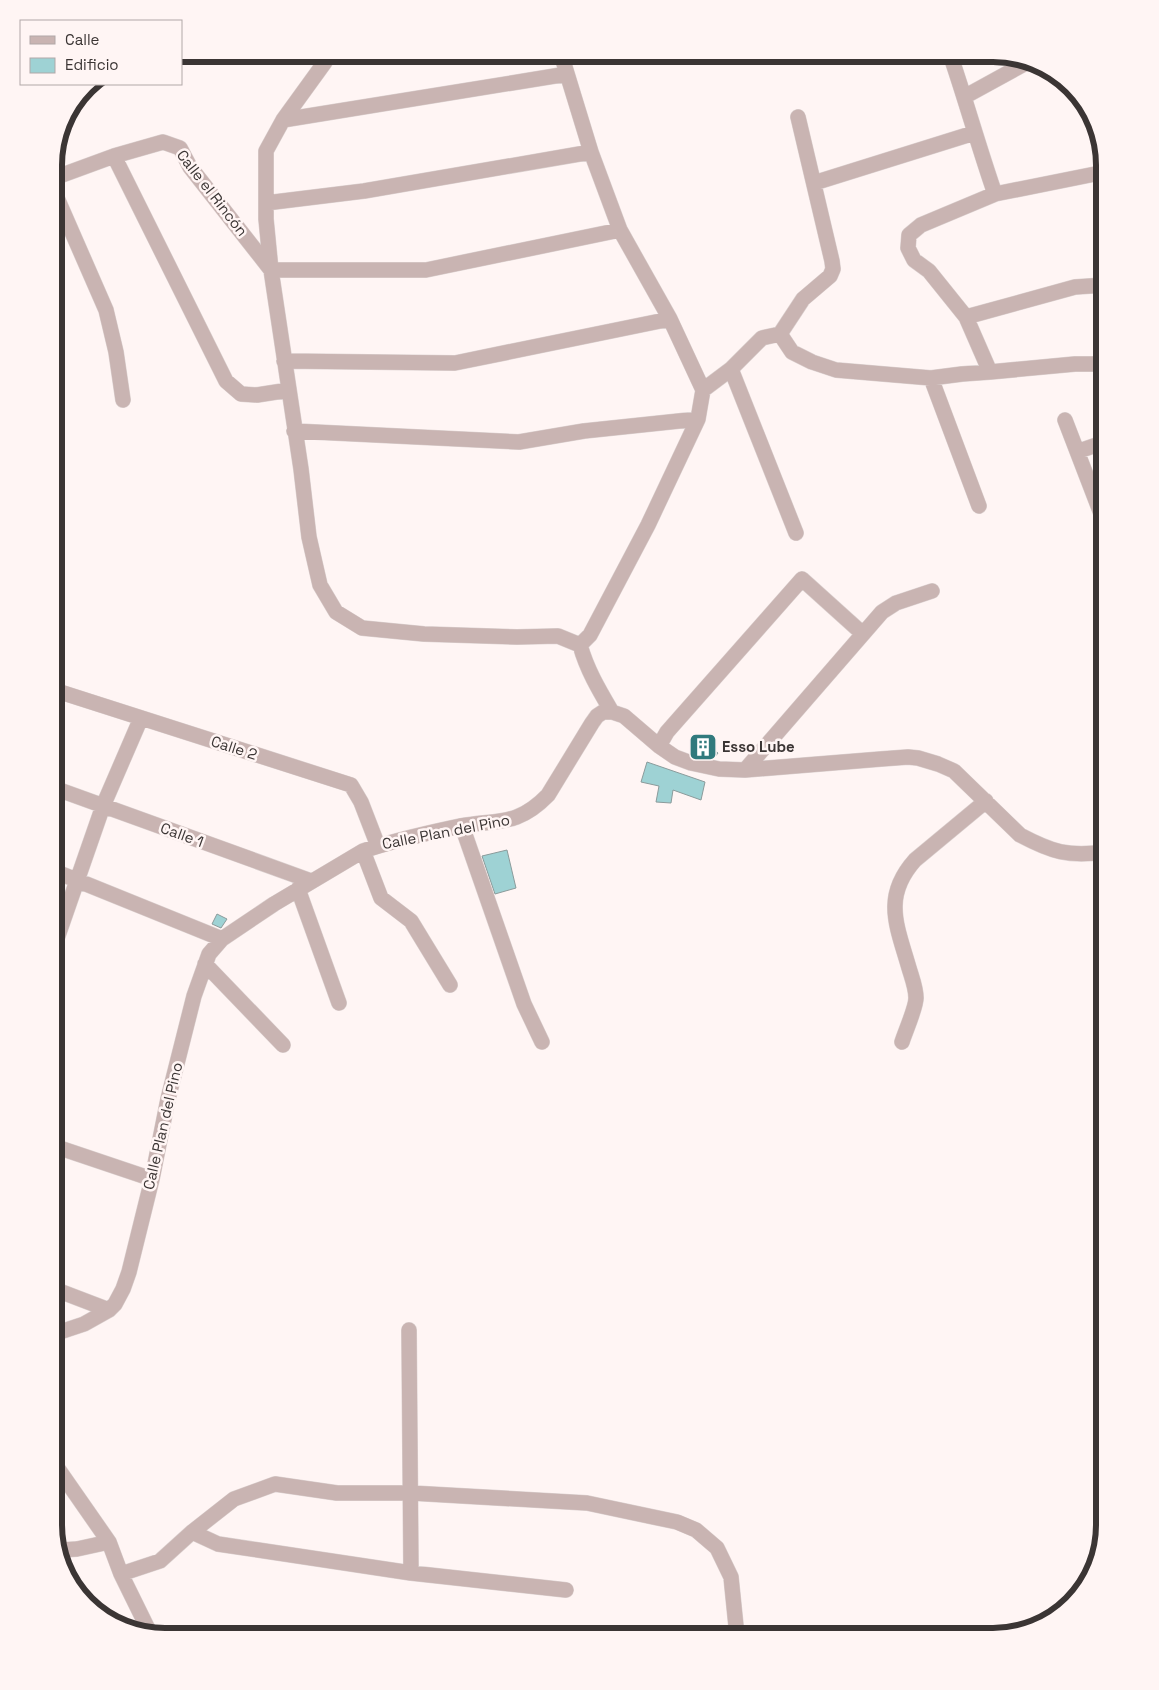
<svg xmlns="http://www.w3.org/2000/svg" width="1159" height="1690" font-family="'Space Grotesk',sans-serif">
	<rect width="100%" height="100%" fill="#fff5f4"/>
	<path fill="#9ed2d4" stroke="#8b9b9b" d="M702,741l16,12 -4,5 -24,-5z
		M647,762l58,20 -4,18 -28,-10 -2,13 -15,-1 3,-16 -18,-4z
		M507,850l9,38 -21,6 -13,-38z
		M217,914l10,5 -6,9 -9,-4z"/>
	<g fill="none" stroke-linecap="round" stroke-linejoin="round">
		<defs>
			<path id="minor" d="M326,54l-1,8 -42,58 -17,31v68l5,51 30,199 8,68 11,48 16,27 26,16 62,6 93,3 41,-1 22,9c7,25 19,45 32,67
				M561,54l30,98 29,78 50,89 33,71
				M950,54c16,47 29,94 45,140
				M964,97l62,-34
				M283,120l284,-46
				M114,156l112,225 15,13 16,1 32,-5
				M54,178l60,-22 49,-14 17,6 10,19 81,103h155l194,-40
				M814,183l160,-50
				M54,191l52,119 10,42 7,48
				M266,203l98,-12 227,-39
				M966,317l109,-30 30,-2
				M780,334l12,18 20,10 24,8 95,8 31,-4 28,-2 85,-8h30
				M284,361l171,2 215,-44
				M731,369l65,164
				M990,372l-24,-55 -37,-46 -15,-11 -6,-12 1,-13 12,-10 74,-31 110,-22
				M931,378l48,128
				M1065,420l40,104
				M294,431l225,11 65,-11 114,-12
				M1079,451l26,-9
				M580,645l10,-10 58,-110 50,-106 5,-29 28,-21 31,-31 18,-4 23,-35 27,-23 3,-7 -1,-8 -34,-144
				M54,690l297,95 10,17 17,44
				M659,746l8,-14 135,-153 61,55
				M745,770l137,-158 14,-9 36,-12
				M54,788l257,93
				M462,826l62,178 18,38
				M363,851l18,47 30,23 39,64
				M54,871l168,68
				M298,889l41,114
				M54,947l49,-141 38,-88
				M205,964l78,81
				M902,1042c3,-10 14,-34 14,-44 0,-10 -4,-20 -7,-30 -12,-42 -27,-71 6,-108l71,-59
				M54,1146l98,33
				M54,1289l55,21
				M409,1330l2,243
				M54,1334l30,-10 25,-14 6,-6 8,-15 6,-17 23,-93 16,-80 26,-103 15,-42 13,-15 52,-35 89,-53c31,-11 65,-18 97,-25 38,-7 57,1 88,-31l44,-72 5,-7 6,-4h9l12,4 35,30 16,11 16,6 28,6 26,1 136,-11 27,-2 10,1 20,6 16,7 66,64c32,17 48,22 85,17
				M54,1463l55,79 12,32 29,59
				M192,1532l26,12 193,29 155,17
				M61,1550l16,-1 32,-7
				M121,1574l39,-13 32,-29 42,-33 41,-15 62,9h74l176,10 90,19 19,8 21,18 14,29 6,59"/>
		</defs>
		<use href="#minor" stroke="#dcd2d1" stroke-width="16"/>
		<use href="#minor" stroke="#c9b4b2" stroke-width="15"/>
	</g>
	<defs>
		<symbol id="building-square" viewBox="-11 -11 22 22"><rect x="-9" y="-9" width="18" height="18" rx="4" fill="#317a7d" stroke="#fff5f4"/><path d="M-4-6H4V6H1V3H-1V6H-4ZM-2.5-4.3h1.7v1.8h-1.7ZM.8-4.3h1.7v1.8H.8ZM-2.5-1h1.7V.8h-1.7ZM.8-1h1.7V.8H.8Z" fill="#fff"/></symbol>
	</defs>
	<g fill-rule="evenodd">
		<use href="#building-square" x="687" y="731" width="32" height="32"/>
	</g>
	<g text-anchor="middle" stroke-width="5" stroke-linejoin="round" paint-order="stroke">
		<g font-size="15" fill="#3b3534" stroke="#fff5f4">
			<text transform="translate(212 193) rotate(52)" y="5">Calle el Rincón</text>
			<text transform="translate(234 748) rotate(18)" y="5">Calle 2</text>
			<text transform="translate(446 832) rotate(-11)" y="5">Calle Plan del Pino</text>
			<text transform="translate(182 835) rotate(20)" y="5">Calle 1</text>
			<text transform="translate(163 1126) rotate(-77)" y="5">Calle Plan del Pino</text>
		</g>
		<g font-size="15" font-weight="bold" fill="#3b3534" stroke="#fff5f4" text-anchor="start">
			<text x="722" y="752">Esso Lube</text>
		</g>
	</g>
	<path d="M0 0H1159V1690H0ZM165 62H993A103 103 0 0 1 1096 165V1525A103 103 0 0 1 993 1628H165A103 103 0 0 1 62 1525V165A103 103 0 0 1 165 62Z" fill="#fff5f4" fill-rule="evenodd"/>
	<path fill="none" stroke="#3b3534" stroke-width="6" d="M165 62H993A103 103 0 0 1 1096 165V1525A103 103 0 0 1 993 1628H165A103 103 0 0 1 62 1525V165A103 103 0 0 1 165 62Z"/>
	<rect x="20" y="20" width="162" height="65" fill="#fff5f4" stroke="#b1a8a7"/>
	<rect x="30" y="36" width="25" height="8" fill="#c9b4b2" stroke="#b1a8a7"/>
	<text x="65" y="45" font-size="15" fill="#3b3534">Calle</text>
	<rect x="30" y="58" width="25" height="15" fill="#9ed2d4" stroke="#b1a8a7"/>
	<text x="65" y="70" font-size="15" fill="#3b3534">Edificio</text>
</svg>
